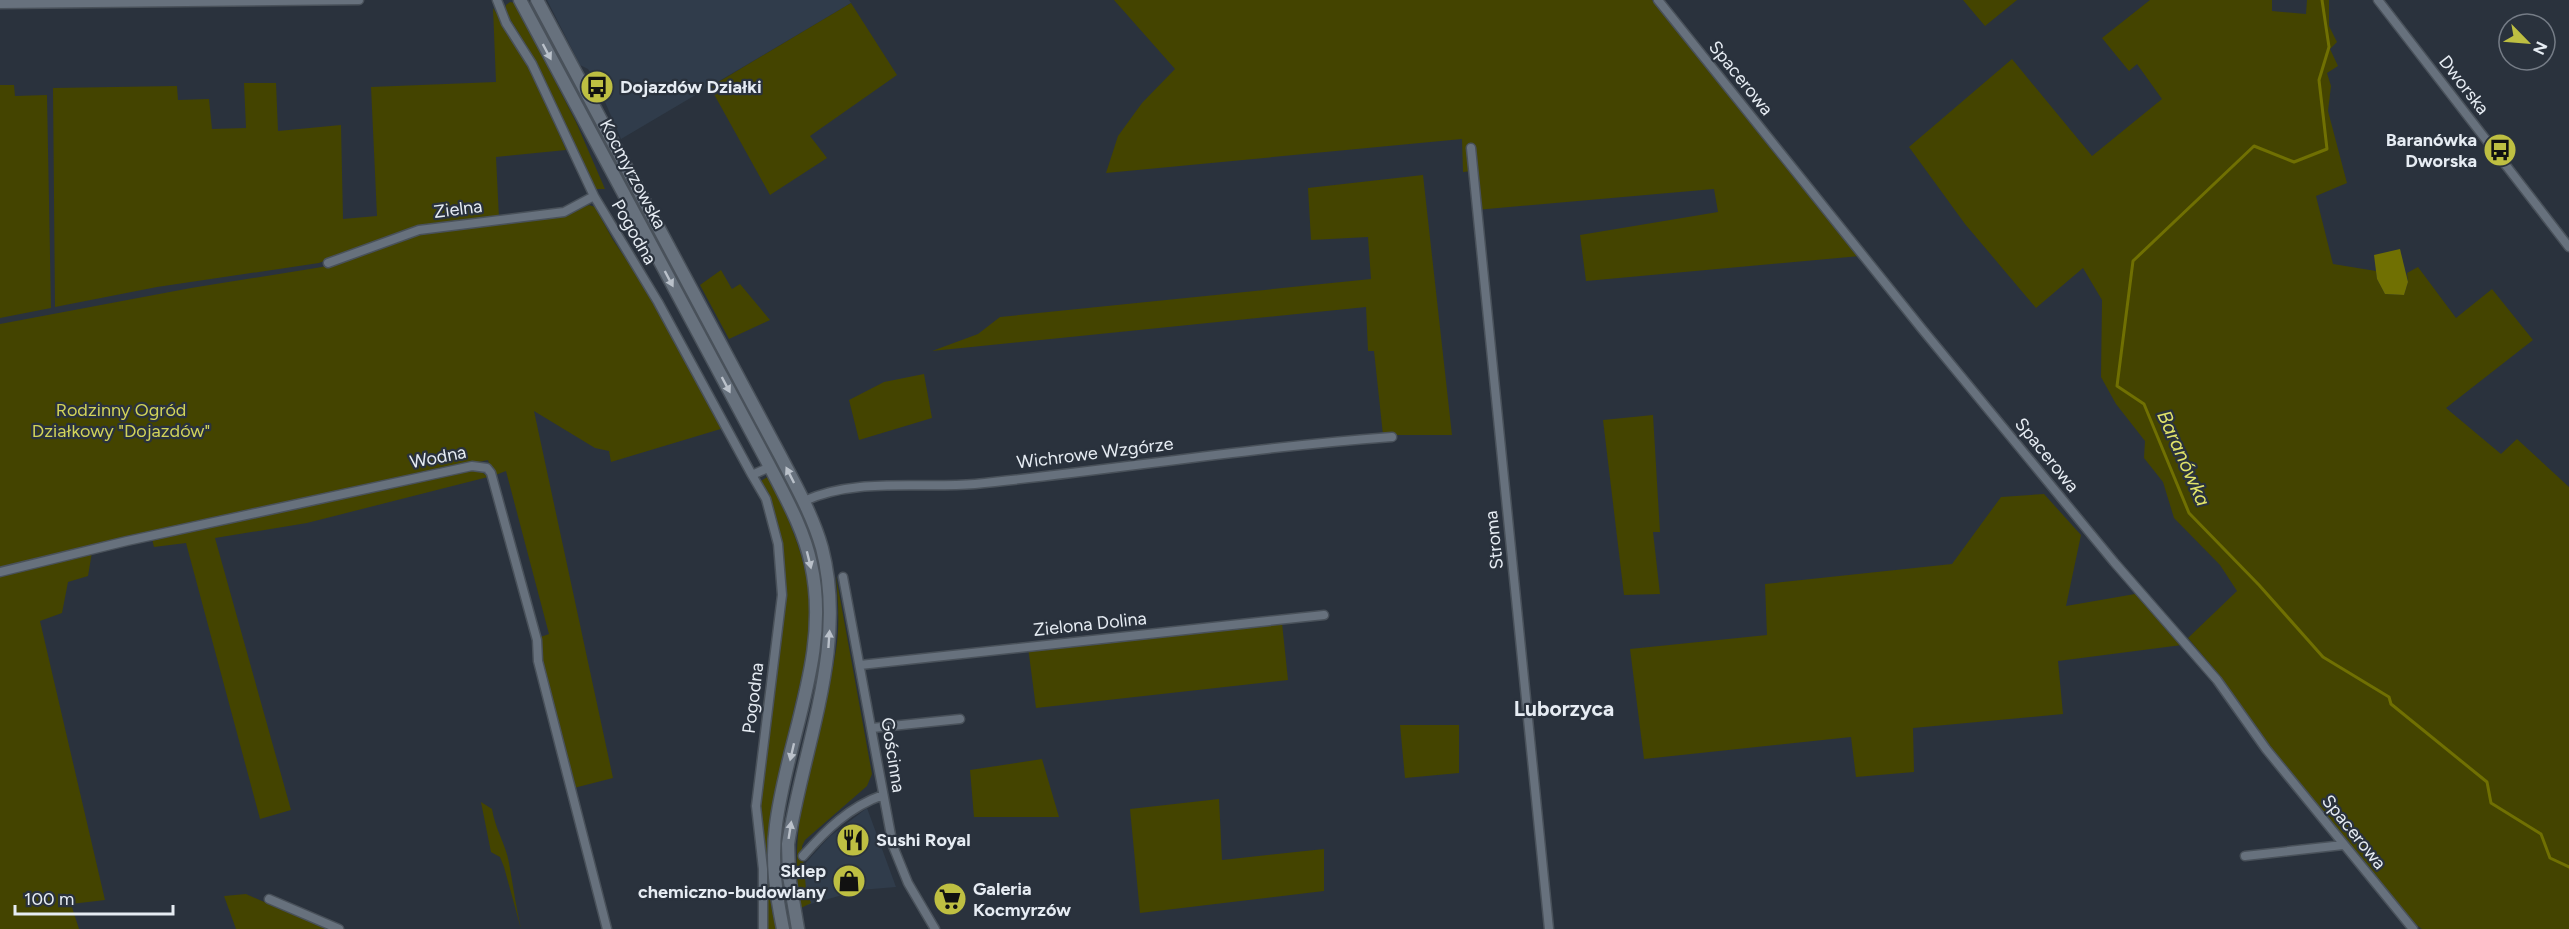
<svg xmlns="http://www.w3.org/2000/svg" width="2569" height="929" font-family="Figtree,sans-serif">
	<rect width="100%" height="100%" fill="#2a323d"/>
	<path fill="#303c4b" d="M547,0h302l2,3 -230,136 -25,-58 -8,-12 -8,-4z
		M867,808l29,79 -36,3 -53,15 -5,-38 27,-30z"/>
	<path fill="#440" d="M1114,0h538l208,256 -274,25 -6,-46 138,-23 -4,-23 -238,21 -4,-39 -9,1 -1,-33 -356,34 12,-37 24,-33 33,-34z
		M1963,0h54l-32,26z
		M2150,0h122v11l34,3 1,-14h22v26l8,16 -7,7 8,17 -11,7 4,13 -3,25 19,72 -31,13 17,68 43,7 1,8 8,15 19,1 4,-13 -1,-9 11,-6 38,51 36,-29 41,51 -87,68 55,46 16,-15 52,48v442h-147l-11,-8 -99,-119 -64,-83 -27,-42 -33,-39 49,-47 -17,-26 -46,-47 -11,-36 -19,-24 1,-17 -29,-37 -15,-27 1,-77 -19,-32 -47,40 -71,-84 -56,-77 103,-88 80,97 70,-57 -25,-35 -8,7 -27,-33z
		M510,2l5,1 61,119 29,67h-11c-30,-59 -51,-123 -89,-177l1,-7z
		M851,3l46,72 -87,61 17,22 -57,37 -60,-108z
		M493,8l36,56 37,86 -70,7 3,61 -120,22 -60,23 -162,24 -102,20 -2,-219 124,-2 1,14 31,-1 3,30 34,-1 -2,-45h32l2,48 63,-6 2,94 34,-3 -6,-129 125,-5z
		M0,85h14l1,11 32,-1 4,213 -51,10z
		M1423,175l29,260h-69l-9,-84h-6l-2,-44 -434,44 46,-17 22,-17 371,-38 -3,-42 -57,3 -3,-52z
		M589,205l6,2 18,33 42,62 69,126 -113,34 -2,-11 -14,-3 -61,-37 79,367 -39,10 -39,-149 14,-5 -43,-163 -13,5 -5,-16 -101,21 -387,89v-246l191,-36 131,-21 98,-32 143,-20z
		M721,270l11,19 8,-5 30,36 -41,19 -29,-54z
		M924,374l8,44 -73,22 -10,-40 35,-18z
		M1653,415l7,117h-7l7,62 -36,1 -21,-175z
		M478,469l10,8 -181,46 -92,15 76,272 -31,9 -74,-276 -32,4 -2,-8z
		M769,476c20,44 42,90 41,139 0,31 -8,60 -15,90 -18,77 -39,145 -19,224h-10l-8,-123 17,-132 5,-132 -21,-60z
		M2044,494l37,41 -15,71 69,-12 47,51 -124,16 5,53 -150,14 1,44 -58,5 -5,-40 -207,22 -14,-110 137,-14 -2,-51 187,-20 49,-67z
		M92,552l-4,24 -20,6 -6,31 -22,8 65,279 -34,4 8,25h-79v-355z
		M836,576l36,198 -5,12 -62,54 -3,6 4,43 5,14 -10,5c-17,-89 22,-172 35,-258 4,-25 2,-49 0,-74z
		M1282,623l6,57 -252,28 -8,-61z
		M1400,725h59v48l-54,5z
		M1042,759l17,58h-85l-4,-47z
		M1219,799l3,61 102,-11v42l-184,22 -10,-104z
		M481,802l11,7c3,20 14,36 17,54 4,22 7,44 12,66l-17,-62 -4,-10 -9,-5z
		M246,894l80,35h-90l-12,-33z"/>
	<path fill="#707002" d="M2400,249l8,33 -4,13 -19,-1 -8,-15 -3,-24z"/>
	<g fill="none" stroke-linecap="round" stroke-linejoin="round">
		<path stroke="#707002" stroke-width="3" d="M2322,0l7,47 -10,33 8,69 -33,13 -40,-16 -121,115 -16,125 27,18 45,109 70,72 64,72 66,40 2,7 96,78 4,21 50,31 9,24 19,9"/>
		<defs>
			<path id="minor" d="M497,0l9,23 26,41 62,132 64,106 94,173
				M1658,0l264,329 192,233 103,118 49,69 147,180
				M2378,0l191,247
				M0,4l359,-4
				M1471,148l78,781
				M328,263l91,-33 145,-18 30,-16
				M804,501c52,-24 115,-12 171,-17 139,-14 278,-37 417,-47
				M0,572l127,-31 345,-75 15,2 4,5 46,167 1,21 69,268
				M843,577l50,269 15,37 27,46
				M860,665l464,-50
				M872,728l88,-9
				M803,856c23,-26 46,-49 80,-61
				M2245,856l98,-11
				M269,899l70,30
				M763,929v-60l-7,-63 26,-211 -4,-51 -12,-45 -14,-24 18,-8"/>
			<path id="secondary" d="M520,0l250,467c16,31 34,63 41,97 20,89 -24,173 -35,261 -5,36 0,69 7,104
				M537,0l244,457c15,29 32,59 41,91 26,99 -19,199 -34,296l1,32 9,53"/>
		</defs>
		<use href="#minor" stroke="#49515a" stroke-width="11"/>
		<use href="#secondary" stroke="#49515a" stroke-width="15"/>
		<use href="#minor" stroke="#67717d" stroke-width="8"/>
		<use href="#secondary" stroke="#67717d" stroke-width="12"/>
	</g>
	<defs><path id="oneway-solid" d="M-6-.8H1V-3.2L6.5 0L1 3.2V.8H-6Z" transform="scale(1.5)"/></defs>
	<g fill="#bac1ca">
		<use href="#oneway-solid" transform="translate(547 52) rotate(62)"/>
		<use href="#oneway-solid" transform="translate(669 279) rotate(62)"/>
		<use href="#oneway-solid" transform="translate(726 385) rotate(62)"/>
		<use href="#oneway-solid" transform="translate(790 475) rotate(-117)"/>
		<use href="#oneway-solid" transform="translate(809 560) rotate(76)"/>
		<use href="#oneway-solid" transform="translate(829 639) rotate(-86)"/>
		<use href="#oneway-solid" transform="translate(792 752) rotate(103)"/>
		<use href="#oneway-solid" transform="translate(790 830) rotate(-81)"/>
	</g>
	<defs>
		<symbol id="bus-disc" viewBox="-11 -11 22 22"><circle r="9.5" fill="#bebf42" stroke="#2a323d"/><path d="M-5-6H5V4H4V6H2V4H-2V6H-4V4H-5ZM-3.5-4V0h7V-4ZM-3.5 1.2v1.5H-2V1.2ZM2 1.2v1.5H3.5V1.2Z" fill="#111"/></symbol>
		<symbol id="restaurant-disc" viewBox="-11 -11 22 22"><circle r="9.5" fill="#bebf42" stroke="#2a323d"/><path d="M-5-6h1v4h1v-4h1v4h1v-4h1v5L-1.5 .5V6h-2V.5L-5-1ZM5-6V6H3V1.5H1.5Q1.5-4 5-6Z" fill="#111"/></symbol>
		<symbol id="shop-disc" viewBox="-11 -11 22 22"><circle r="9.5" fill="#bebf42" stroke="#2a323d"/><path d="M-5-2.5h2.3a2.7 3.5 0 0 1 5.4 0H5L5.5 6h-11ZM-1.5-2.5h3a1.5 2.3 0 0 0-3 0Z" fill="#111"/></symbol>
		<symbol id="supermarket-disc" viewBox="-11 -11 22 22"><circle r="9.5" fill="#bebf42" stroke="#2a323d"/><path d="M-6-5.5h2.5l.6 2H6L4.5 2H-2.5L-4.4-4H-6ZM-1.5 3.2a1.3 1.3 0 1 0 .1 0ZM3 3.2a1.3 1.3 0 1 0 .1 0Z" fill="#111"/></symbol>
	</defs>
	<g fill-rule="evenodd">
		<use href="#bus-disc" x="578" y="68" width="38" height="38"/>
		<use href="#bus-disc" x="2481" y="131" width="38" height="38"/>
		<use href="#restaurant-disc" x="834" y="821" width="38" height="38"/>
		<use href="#shop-disc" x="830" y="862" width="38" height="38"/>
		<use href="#supermarket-disc" x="931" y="880" width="38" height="38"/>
	</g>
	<g text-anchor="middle" stroke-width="4.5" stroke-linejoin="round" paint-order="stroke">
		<g font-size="18" fill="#e6ecf3" stroke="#2a323d">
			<text transform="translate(1741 78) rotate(51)" y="6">Spacerowa</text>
			<text transform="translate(2464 85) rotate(52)" y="6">Dworska</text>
			<text transform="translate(633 174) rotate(62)" y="6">Kocmyrzowska</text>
			<text transform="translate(458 209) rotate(-7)" y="6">Zielna</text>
			<text transform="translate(634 232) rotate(60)" y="6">Pogodna</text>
			<text transform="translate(1095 453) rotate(-7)" y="6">Wichrowe Wzgórze</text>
			<text transform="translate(2047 455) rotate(51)" y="6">Spacerowa</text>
			<text transform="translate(438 457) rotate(-11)" y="6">Wodna</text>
			<text transform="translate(1494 540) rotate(-96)" y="6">Stroma</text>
			<text transform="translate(1090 624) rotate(-6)" y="6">Zielona Dolina</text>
			<text transform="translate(753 698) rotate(-83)" y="6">Pogodna</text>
			<text transform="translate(893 755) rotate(81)" y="6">Gościnna</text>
			<text transform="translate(2354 832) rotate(51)" y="6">Spacerowa</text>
		</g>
		<g font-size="18" font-weight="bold" fill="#e6ecf3" stroke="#2a323d" text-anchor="start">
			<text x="620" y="93">Dojazdów Działki</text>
			<text x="2477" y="146" text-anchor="end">Baranówka<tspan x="2477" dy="21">Dworska</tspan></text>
			<text x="876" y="846">Sushi Royal</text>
			<text x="826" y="877" text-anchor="end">Sklep<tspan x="826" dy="21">chemiczno-budowlany</tspan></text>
			<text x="973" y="895">Galeria<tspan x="973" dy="21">Kocmyrzów</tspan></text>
		</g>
		<g font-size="18" fill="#d2d359" stroke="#2a323d">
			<text x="121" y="416">Rodzinny Ogród<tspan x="121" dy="21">Działkowy "Dojazdów"</tspan></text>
		</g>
		<g font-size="20" font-style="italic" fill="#e1e369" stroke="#2a323d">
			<text transform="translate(2184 458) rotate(66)" y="7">Baranówka</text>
		</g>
		<g font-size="21" font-weight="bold" fill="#e6ecf3" stroke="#2a323d">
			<text x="1564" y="716">Luborzyca</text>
		</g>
	</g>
	<g transform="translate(2527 42) rotate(115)"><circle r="28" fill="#2a323d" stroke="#757c86" stroke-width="1.5"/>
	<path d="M0-4.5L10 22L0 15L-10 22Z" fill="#bebf42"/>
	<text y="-9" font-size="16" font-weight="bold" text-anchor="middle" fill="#e6ecf3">N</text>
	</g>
	<path d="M15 905v9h158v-9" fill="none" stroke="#e6ecf3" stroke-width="3"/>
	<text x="24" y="905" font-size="18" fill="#e6ecf3" stroke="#2a323d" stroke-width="4.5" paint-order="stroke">100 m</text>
</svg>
